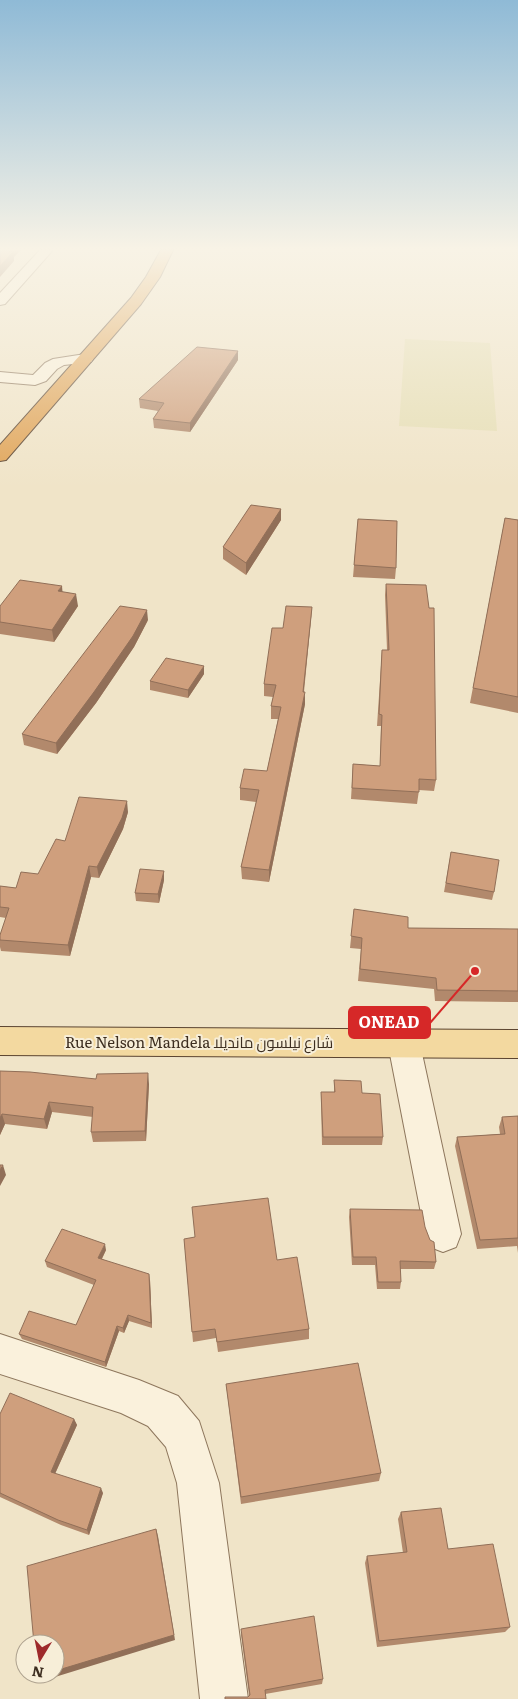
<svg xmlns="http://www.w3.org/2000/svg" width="518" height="1699" font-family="Literata,Cairo,serif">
	<rect width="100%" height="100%" fill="#f0e4c8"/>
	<path fill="#e6deb5" d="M405,339l85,4 7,88 -98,-5z"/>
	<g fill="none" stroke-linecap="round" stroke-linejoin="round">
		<defs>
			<path id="minor" d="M40,250h13l-48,54 -5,1v-12z
				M85,354l6,2 2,3 -2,3 -27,3 -7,4 -11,12 -11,4 -35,-3v-10l33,3 12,-12 8,-4z
				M404,1030l11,4 5,10 41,190 -5,13 -13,5 -13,-5 -5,-13 -37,-190 5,-10z
				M0,1334l139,46 39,16 21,25 20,62 29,216h-48l-23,-216 -11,-36 -18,-21 -27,-13 -121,-39z"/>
			<path id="major" d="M0,1027l518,3v28l-518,-3z"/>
			<path id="highway" d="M161,250h12l-13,27 -19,27 -135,156 -6,1v-16l131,-147 15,-21z"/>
		</defs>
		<use href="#minor" stroke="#8d765c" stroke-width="2"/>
		<use href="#major" stroke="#5b4430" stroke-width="2"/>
		<use href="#highway" stroke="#5b4430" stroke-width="2"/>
		<use href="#minor" fill="#faf1dc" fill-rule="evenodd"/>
		<use href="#major" fill="#f3d9a0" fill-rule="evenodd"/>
		<use href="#highway" fill="#e0a458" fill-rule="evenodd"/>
	</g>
	<path fill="#b2896c" d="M238,360l-48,72 -36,-4 -1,-9 5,-8 -18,-3 -1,-9z
		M281,509v11l-35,55 -23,-16v-12z
		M505,518l13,2v193l-48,-10z
		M358,519l38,49 -1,11 -42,-2z
		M386,584l50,196 -2,11 -15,-1 -2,14 -66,-5 2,-35 27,2 1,-40h-4l5,-76h5l-2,-55z
		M62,592l16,14 -24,36 -54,-8v-28z
		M312,607l-1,12 -7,73 1,12 -36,178 -27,-3 -1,-12 15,-65 -16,-2v-12l27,-17 11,-52h-7v-13l2,-9 -9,-1v-12l19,-56z
		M148,620l-14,27 -38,56 -39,51 -33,-9 -2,-11z
		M204,674l-16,24 -38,-8v-9z
		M128,812l-5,17 -24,49 -8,-1 -21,79 -69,-5 -1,-4v-12l6,-17 -6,-1v-31l16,2 22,-14 27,-33z
		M451,852l43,40 -2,8 -48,-8z
		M164,871v9l-5,23 -23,-2 -1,-8z
		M354,909l54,19 110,1v73l-83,-1 -1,-12 -76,-8 3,-32 -11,-1z
		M0,1071l149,13 -3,57 -53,1 -2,-10 2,-15 -41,-5 -5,17 -42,-5 -5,11z
		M334,1080l28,13 21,44 -1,8h-60l-1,-45v-8h13z
		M518,1116v137l-1,-7 -40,3 -22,-103 2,-9 43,-3 -1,-7 3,-10z
		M350,1209l75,18 11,35 -2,7h-34l1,13 -1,7h-23l-2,-24h-23l-3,-48z
		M184,1239l93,21 32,69v10l-91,13 -2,-14 -23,4z
		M106,1250l-4,9 48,21 2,48 -23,-7 -5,12 -5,-2 -13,36 -84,-28 -3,-5 57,-9 18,-40 -47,-18 -2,-6z
		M226,1384l155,89 -2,8 -138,23z
		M0,1414l74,5 3,6 -22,49 48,19 -14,42 -28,-10 -61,-28z
		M401,1512l47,37 62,78 -5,5 -128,15 -12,-84 2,-7 36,-3 -5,-34z
		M241,1634l82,45 -1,5 -74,13 1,-2z"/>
	<path fill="#916f58" d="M11,250h10l-7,7v4l-14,16v-11z
		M238,351v9l-48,72v-9z
		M281,509v11l-35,55v-12z
		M62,586l1,12 -5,-7z
		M76,594l2,12 -24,36 -2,-12z
		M312,607l-1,12 -9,85 1,-12z
		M147,610l1,10 -14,27 -38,56 -39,51 -1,-11z
		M204,666v8l-16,24v-8z
		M305,692v12l-36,178v-12z
		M127,801l1,11 -5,17 -24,49 -2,-11z
		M89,866l2,11 -21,79 -2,-11z
		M164,871v9l-5,23 -1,-9z
		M148,1073l1,11 -3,57 -1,-10z
		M49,1102l3,10 -5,17 -3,-10z
		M2,1114l3,10 -5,11v-17z
		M3,1165l3,10 -6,11v-16z
		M105,1244l1,6 -7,14 -1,-6z
		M149,1274l1,6 2,48 -1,-5z
		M128,1315l1,6 -5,12 -1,-5z
		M117,1326l2,5 -13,36 -1,-5z
		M74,1419l3,6 -24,53 -2,-6z
		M101,1488l2,5 -14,42 -2,-5z
		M156,1529l2,7 17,104 -133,41 -5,-5 8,-2h10v-3z"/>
	<path fill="#cf9f7d" stroke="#916f58" d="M0,250h11l-2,2h4l-13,14z
		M197,347l41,4 -48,72 -37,-4 11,-16 -25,-4z
		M251,505l30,4 -35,54 -23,-16z
		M505,518l13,2v177l-45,-9z
		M358,519l39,2 -1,47 -42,-3z
		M20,580l42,6 -4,5 18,3 -24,36 -52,-8v-16z
		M386,584l40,1 3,23h5l2,172 -17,-1v13l-67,-4 1,-24 27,2 2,-51 -3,-1 3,-64h7z
		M120,606l27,4 -14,26 -39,56 -38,51 -34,-9z
		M286,606l26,1 -9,85h2l-36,178 -28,-3 18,-77 -19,-2 4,-19 23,2 14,-64 -10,-1 5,-21 -12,-1 8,-56h11z
		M166,658l38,8 -16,24 -38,-9z
		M79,797l48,4 -5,17 -25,49 -8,-1 -21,79 -68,-5v-5l9,-27 -9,-1v-21l16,2 5,-16 17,2 18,-35 9,2z
		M451,852l48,8 -5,32 -48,-9z
		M140,869l24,2 -6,23 -23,-1z
		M354,909l54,8v11l110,1v62l-81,-1 -1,-12 -76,-9 2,-31 -11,-2z
		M0,1071l30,1 66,7 1,-5 51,-1 -3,58 -54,1 2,-25 -44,-5 -5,17 -42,-5 -2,4z
		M334,1080l27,1 1,12 18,1 3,43h-60l-2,-45h14z
		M518,1116v122l-38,2 -23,-103 48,-3 -3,-17z
		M0,1165h3l-3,5z
		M268,1198l9,62 20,-3 12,72 -92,13 -2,-13 -23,3 -8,-93 11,-2 -3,-30z
		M350,1209l72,1 3,17 5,13 4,2 2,20 -36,-1 1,21h-23l-2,-25h-23z
		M62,1229l43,15 -7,14 51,16 2,49 -23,-8 -5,13 -6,-2 -12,36 -86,-28 10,-23 47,14 20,-45 -51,-19z
		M358,1363l23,110 -140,24 -15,-113z
		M10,1393l64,26 -23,53 50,16 -14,42 -29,-10 -58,-27v-79z
		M441,1508l7,41 45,-5 17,83 -131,14 -12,-85 40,-4 -6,-40z
		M156,1529l18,106 -119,36v-27h-21l-7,-78z
		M314,1616l9,63 -58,11 1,9h-41v-2h23l2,-2 -9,-66z
		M37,1674h8l-8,2z"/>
	<linearGradient id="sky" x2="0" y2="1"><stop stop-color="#8fbad6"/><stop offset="0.51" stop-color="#f8f3e6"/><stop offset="1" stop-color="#f8f3e6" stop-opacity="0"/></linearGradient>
	<rect width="518" height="488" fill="url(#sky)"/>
	<g text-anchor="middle" stroke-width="4" stroke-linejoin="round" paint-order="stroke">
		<g font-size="15" fill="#3d2e20" stroke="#f7eed8">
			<text x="199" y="1048">Rue Nelson Mandela شارع نيلسون مانديلا</text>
		</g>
	</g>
	<path fill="none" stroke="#d62828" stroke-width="2" d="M475 971L430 1023"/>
	<circle fill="#d62828" stroke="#f7eed8" stroke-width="2" cx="475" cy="971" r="5"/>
	<rect fill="#d62828" stroke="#d62828" stroke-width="2" x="349" y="1007" width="81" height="31" rx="5"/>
	<g font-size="16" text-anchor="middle" font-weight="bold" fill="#fff">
		<text x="389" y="1028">ONEAD</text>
	</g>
	<g transform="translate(40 1659) rotate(190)"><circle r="24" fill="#f7eed8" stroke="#ada18e"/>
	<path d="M0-4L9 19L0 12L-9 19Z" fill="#9e2a2b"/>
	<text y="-8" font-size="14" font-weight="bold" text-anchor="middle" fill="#3d2e20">N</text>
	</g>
</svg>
